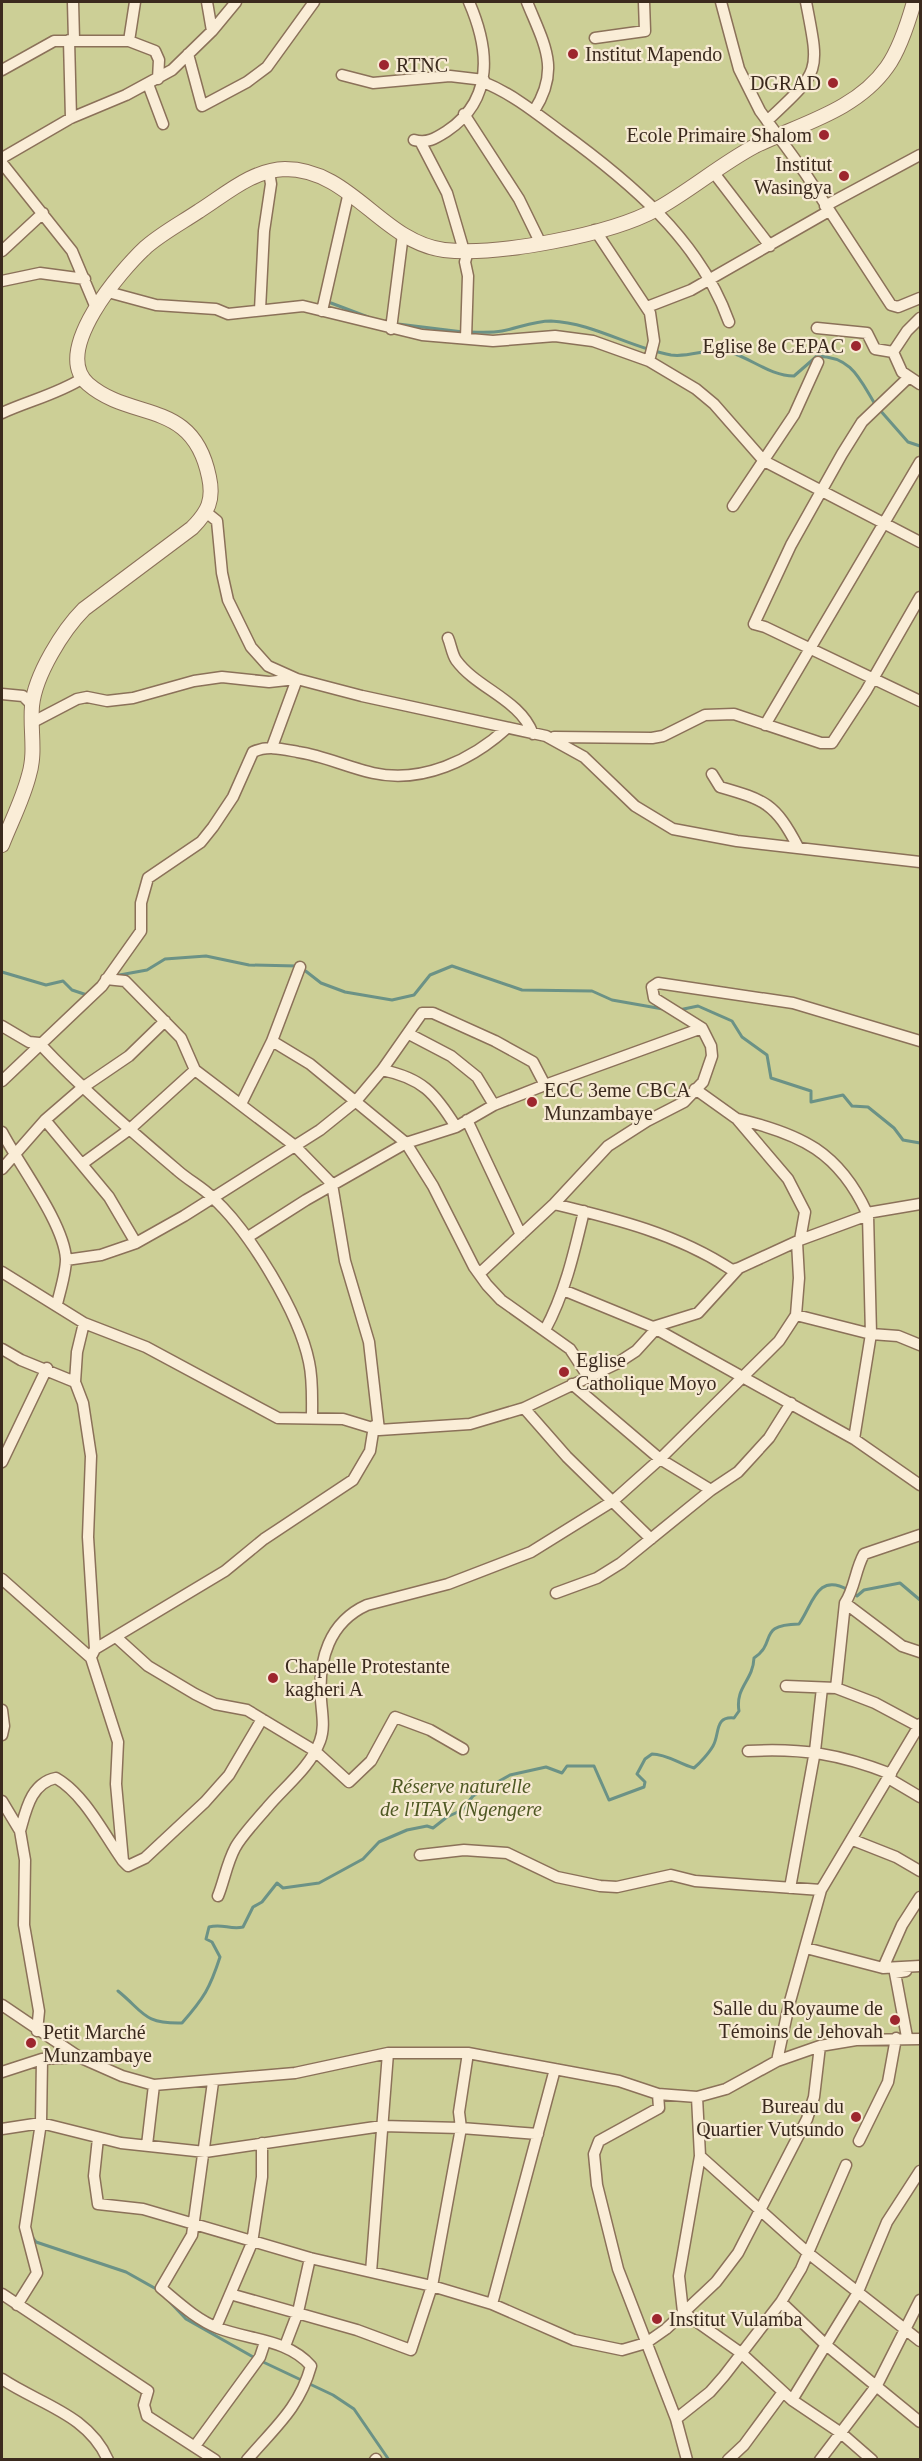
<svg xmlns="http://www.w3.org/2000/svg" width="922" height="2461" font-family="'Times New Roman',serif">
	<rect width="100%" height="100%" fill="#f0e0c3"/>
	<path fill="#cccf96" d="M2,2h918v2457l-918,1z"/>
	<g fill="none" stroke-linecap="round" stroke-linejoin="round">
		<path stroke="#6b9286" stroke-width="3" d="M331,303l37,14
			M398,324l65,8
			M469,332c11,0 22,1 33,-1 16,-3 32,-10 49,-10 43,2 79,27 120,34 21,3 39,-9 59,-3 22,7 41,24 64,24l23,-20c35,1 42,22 58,48
			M879,409l29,33 12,4
			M303,969l18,14 24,9 47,8 22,-5 16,-20 22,-9 70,24 70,1 20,9 51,9
			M2,972l44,13 17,-4 9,9 15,5
			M114,976l33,-6 18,-11 41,-3 43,9 48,1
			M679,1010l19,-4 34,15 10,16 25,18 4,23 40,13v11l32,-7 9,11 16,1 26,21 9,12 17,3
			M854,1594l3,2 7,-6 36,-7 20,17
			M118,1991c26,21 25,33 64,32 22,-25 28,-35 38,-66l-8,-15 -6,-3 3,-12c13,-4 21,3 34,0l10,-20 9,-5 15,-19 6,5 36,-5 44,-24 16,-17 28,-12 20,-4 6,2 14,-11 15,-7 11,-14 37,-21 36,-8 16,6 5,-7h27l15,34 35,-13 1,-5 -8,-8 8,-15 7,-5c15,0 27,10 42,14 6,-5 15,-15 19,-22 7,-12 1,-30 21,-28l5,-7c-4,-24 14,-30 15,-53 24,-16 2,-33 45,-34 14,-20 18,-52 49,-34
			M32,2237l4,5 90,30 32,18
			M169,2301l17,18 69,39
			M261,2361l72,34 21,14 35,51"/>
		<defs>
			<path id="minor" d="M73,2l1,38
				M207,2l5,29
				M527,2c17,42 34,67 7,109
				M721,2l18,67 21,42 45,62 86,132 7,2 22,-9
				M595,38l50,-7 -1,-29
				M69,40l2,78
				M129,41l6,-39
				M188,54l14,52 45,-24 20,-15 47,-65
				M2,70l52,-29h75l26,10 4,9 -1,19
				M342,75l31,8 77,-7 34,4
				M483,82c28,11 53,31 77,49 69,50 140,109 169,191
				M148,84l15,40
				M464,114l55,85 22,45
				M767,121c54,-51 53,-47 39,-119
				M414,140c13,4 22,-2 33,-9 48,-32 42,-83 22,-129
				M421,143l26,50 17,58
				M2,158l69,-40 55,-23 46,-25 40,-39 24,-29
				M2,163l70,88 24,57
				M714,173l56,73
				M825,206l95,-51
				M595,230l55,83 4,28 -5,20
				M2,251l41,-38
				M2,281l38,-8 45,6
				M108,292l48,13 60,4 12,5 75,-8 119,29 71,6 62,-5 38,5 56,20 47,28 18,15 50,57 156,81
				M647,307l44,-17 138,-79
				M260,310l4,-79 7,-47 -2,-12
				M322,311l27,-119
				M920,318l-13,13 -14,21 9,20 18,12
				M817,328l50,5 8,16 18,3
				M391,329l12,-95
				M466,338l2,-62 -3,-14 3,-11
				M908,378l-46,44 -20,32 -51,91 -37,79 11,3 155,74
				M2,413c26,-12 56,-19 81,-35
				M733,506l61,-91 24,-53
				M207,513l10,8 5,52 6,27 23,47 17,19 29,13 65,17 184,40 38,21 51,49 38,23 64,12 183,21
				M448,638c3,7 4,16 8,22 21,29 64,39 77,74
				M2,694l21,2 9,9
				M33,722l44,-23 10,-2 20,4 26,-3 61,-17 28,-4 47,5 27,-3
				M765,725l155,-263
				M554,737l98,1 11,-2 42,-21 29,-1 87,29h11l34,-52 54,-94
				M272,747l25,-68
				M712,774l8,13c45,13 55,16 78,60
				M106,979l19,2 56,57 14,32 100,76 37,38 13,77 24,81 10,88
				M2,1026l27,16 10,1c43,46 90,86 138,127 11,10 25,17 36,28 37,34 86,115 96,164 4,18 3,37 3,55
				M409,1034l42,22 26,21 17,28
				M272,1041l38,23 96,79 27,43 41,81 13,18 14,15 69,49 19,29
				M382,1070c40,8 53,23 74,57
				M2,1081l100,-95 39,-55v-28l7,-25 53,-36 12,-15 20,-30 20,-45c15,-7 29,-3 45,0 26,4 49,15 75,21 49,11 99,-13 134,-45
				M695,1089l42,30 51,60 17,33 -5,28
				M241,1104l31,-63 28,-74
				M738,1119c63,15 101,33 129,94
				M45,1120l64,77 27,46
				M467,1120l54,115
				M2,1132c17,33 62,91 64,127 0,14 -6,32 -9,45
				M82,1164l48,-35 65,-59
				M2,1169l43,-49 37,-32 47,-32 36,-35
				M554,1204c62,15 124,30 178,66l7,-2
				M248,1237l58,-37 100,-57 50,-16 38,-22 51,-20 157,-57
				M66,1260l35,-5 35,-12 48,-27 136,-86 36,-29 26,-31 40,-57h11l62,28 38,21 12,23
				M2,1272l82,51 62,24 132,71 65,1 36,11 91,-6 54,-16 92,-44 20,-13 20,-22 -3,-2 45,-14 41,-45 61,-28 68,-25 -1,-2 53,-9
				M479,1274l75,-70 54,-58 39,-25 37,-19 19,-20 9,-26 -1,-10 -9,-18 -48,-30 -2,-11 6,-4 135,20 127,38
				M563,1290l90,37
				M796,1315l75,19 27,2 22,9
				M84,1323l-7,29 -2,30 8,21 8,53 -3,81 7,112 -3,6
				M656,1329l198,110 66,46
				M545,1330c20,-37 29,-77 39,-119
				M2,1349l19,11 54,22
				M572,1384l88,75 51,31
				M524,1408l43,49 84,82
				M854,1439l17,-105 -3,-119
				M2,1462l45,-94
				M2,1579l89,79 27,84 -2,42 7,77c-20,-28 -38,-66 -67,-83 -25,5 -30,32 -36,53
				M556,1593l41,-15 24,-15 90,-73 27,-18 31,-34 22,-35
				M845,1603l57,43 18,6
				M116,1637l32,29 47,28 20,10 32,6 68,41 34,31 22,-21 24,-44 35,13 33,19
				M95,1649l130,-78 39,-32 89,-59 17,-29 4,-25
				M786,1686l50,2 39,15 45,24
				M836,1688l9,-85c10,-15 10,-33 19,-49l56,-19
				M2,1710l2,16 -2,9
				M748,1751c54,-3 92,3 143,23
				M888,1778l32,19
				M2,1801l18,30 5,29 -1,65 15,86 -2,20
				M853,1840l43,17 24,14
				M420,1855l44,-5 43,3 50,24 43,9 17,1 54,-12 24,6 126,9
				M123,1861l5,5 17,-8 60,-56 24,-27 33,-56
				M790,1888l25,-137 7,-63
				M218,1896c6,-15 9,-33 17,-48 5,-10 23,-30 31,-39 18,-22 44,-41 54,-68 5,-13 2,-27 1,-41 -3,-40 8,-78 46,-95l81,-21 83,-32 82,-51 47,-42 119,-118 17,-26 3,-37 -2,-36
				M806,1948l77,20 37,-2
				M883,1968l19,-43 18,-28
				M906,1971l-11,2 12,64
				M2,2005l77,52 43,19 32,9 141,-12 93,-20h80l151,28 39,13 39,3 29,-8 51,-28 43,-15 36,-6 64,-1
				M777,2061l12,-56 32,-115 99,-166
				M2,2072l40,-13 37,-2
				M213,2082l-21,153 -31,53c18,15 36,32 57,40 31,12 70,11 93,38 -12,43 -37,62 -64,94
				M658,2094l1,14 -60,33 -5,13 3,31 21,84 58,150 11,41
				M697,2097l3,59 -21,120 4,36 58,41 51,47 49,33 31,27
				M2,2129l39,-6 80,20 84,9 177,-26 79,2 77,6
				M98,2138l-4,38 4,28 45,5 167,49 122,28 60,18 82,36 48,10 24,-7 20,-14 50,-47 22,-29 69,-134 7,-22 6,-51
				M859,2141l29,-59 8,-44
				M147,2145l7,-60
				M700,2156l108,97 112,88
				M371,2272l17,-219
				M2,2294l146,97 -4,14 3,11 68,44
				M230,2294l127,36 54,20 21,-64 29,-158 -2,-16 9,-59
				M781,2302l45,43 94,77
				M492,2304l63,-235
				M17,2305l20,-32 -12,-46 16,-104 1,-64
				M216,2327l36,-84 10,-66v-34
				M285,2346l13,-34 12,-54
				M2,2379c37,25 86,35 106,81
				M792,2400l65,-106 30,-72 33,-51
				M676,2419l34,-27 14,-16 57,-74 20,-33 45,-104
				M195,2446l65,-89 5,-15
				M375,2460l1,-1
				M728,2460l16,-15 39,-53
				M820,2460l57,-75 43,-85"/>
			<path id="tertiary" d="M2,845c9,-23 21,-46 27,-70 7,-23 1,-45 3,-69 3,-31 31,-76 52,-97l108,-81c16,-16 22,-28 17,-51 -16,-79 -77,-55 -121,-93 -37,-33 33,-114 58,-137 16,-14 35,-24 53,-36 27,-17 53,-41 86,-42 66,0 97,73 159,81 53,6 166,-15 213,-41 34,-19 64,-45 98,-63 45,-22 101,-35 132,-79 13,-18 21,-44 27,-65"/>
		</defs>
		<use href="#minor" stroke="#8b7159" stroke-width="13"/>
		<use href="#tertiary" stroke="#8b7159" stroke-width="16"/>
		<use href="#minor" stroke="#faedd7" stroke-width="10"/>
		<use href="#tertiary" stroke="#faedd7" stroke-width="14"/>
	</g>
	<g fill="#9d262e" stroke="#f7ead3" stroke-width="2">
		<circle cx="573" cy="54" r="6"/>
		<circle cx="384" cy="65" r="6"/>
		<circle cx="833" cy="83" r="6"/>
		<circle cx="824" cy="135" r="6"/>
		<circle cx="844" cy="176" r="6"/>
		<circle cx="856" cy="346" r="6"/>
		<circle cx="532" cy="1102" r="6"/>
		<circle cx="564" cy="1372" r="6"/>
		<circle cx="273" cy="1678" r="6"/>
		<circle cx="895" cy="2020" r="6"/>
		<circle cx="31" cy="2043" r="6"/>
		<circle cx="856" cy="2117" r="6"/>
		<circle cx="657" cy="2319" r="6"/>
	</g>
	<g text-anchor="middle" stroke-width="4.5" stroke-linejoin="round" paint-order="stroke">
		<g font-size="20" fill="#3b2a1e" stroke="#f7ead3" text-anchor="start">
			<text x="585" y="61">Institut Mapendo</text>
			<text x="396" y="72">RTNC</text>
			<text x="821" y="90" text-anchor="end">DGRAD</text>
			<text x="812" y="142" text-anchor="end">Ecole Primaire Shalom</text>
			<text x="832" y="171" text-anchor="end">Institut<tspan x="832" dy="23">Wasingya</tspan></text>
			<text x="844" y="353" text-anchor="end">Eglise 8e CEPAC</text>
			<text x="544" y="1097">ECC 3eme CBCA<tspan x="544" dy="23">Munzambaye</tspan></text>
			<text x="576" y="1367">Eglise<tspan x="576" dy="23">Catholique Moyo</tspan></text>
			<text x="285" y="1673">Chapelle Protestante<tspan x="285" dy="23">kagheri A</tspan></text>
			<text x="883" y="2015" text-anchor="end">Salle du Royaume de<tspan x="883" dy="23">Témoins de Jehovah</tspan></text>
			<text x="43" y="2039">Petit Marché<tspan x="43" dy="23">Munzambaye</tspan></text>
			<text x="844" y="2113" text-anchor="end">Bureau du<tspan x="844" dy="23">Quartier Vutsundo</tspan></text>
			<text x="669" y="2326">Institut Vulamba</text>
		</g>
		<g font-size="20" font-style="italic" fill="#4e5823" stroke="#f7ead3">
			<text x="461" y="1793">Réserve naturelle<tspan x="461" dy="23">de l'ITAV (Ngengere</tspan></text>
		</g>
	</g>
	<rect width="922" height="2461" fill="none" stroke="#3b2a1e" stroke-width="6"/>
</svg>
